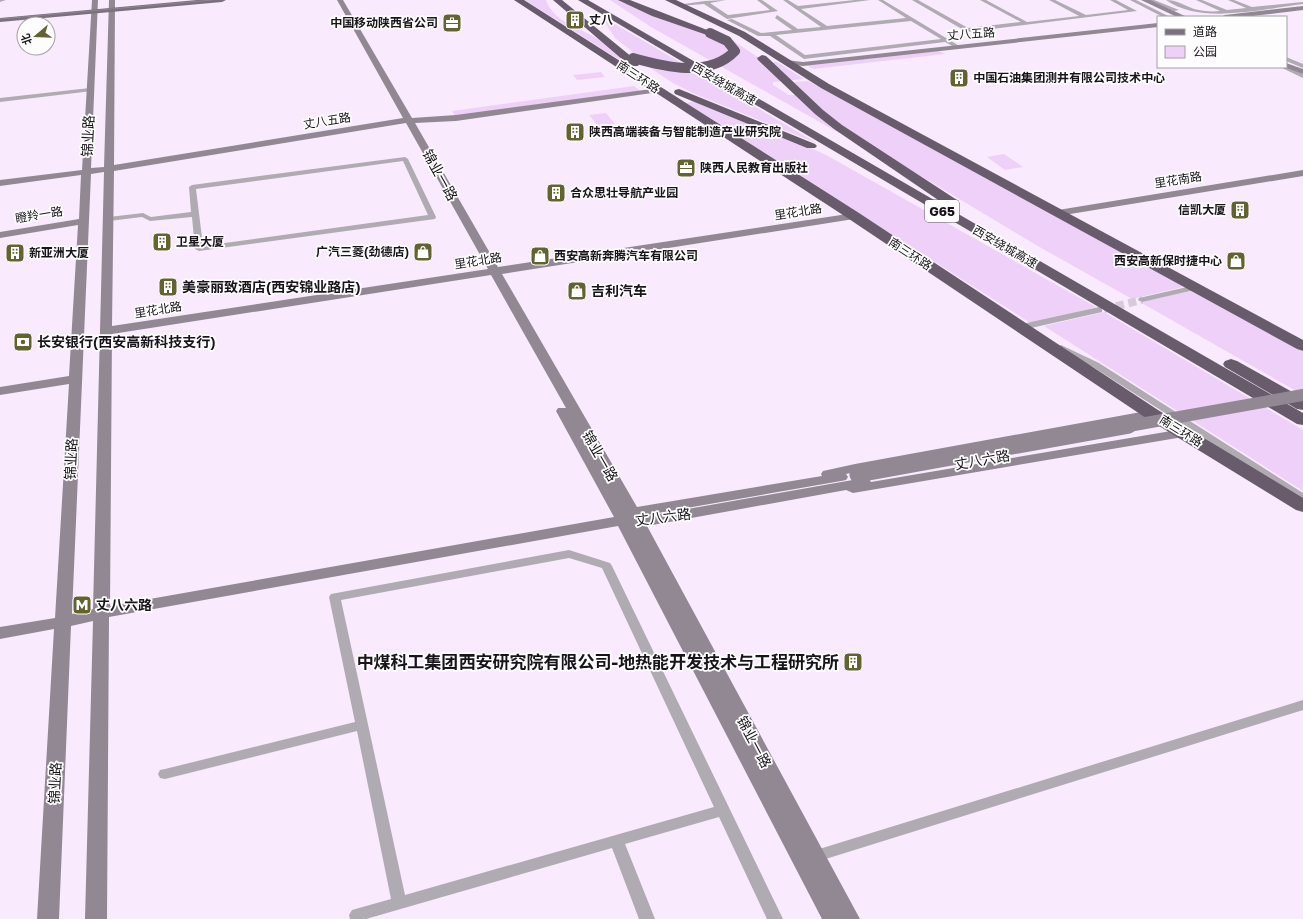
<svg xmlns="http://www.w3.org/2000/svg" width="1303" height="919" font-family="'Golos Text','Noto Sans SC',sans-serif">
	<rect width="100%" height="100%" fill="#f9ebfd"/>
	<path fill="#efd0f8" d="M525,0h21c7,22 36,29 54,40 10,6 19,14 28,21l-5,1z
		M610,0h10l51,21 52,13 42,28h12l27,17 -31,3v3l16,10h9l42,37 -1,1 -188,-106z
		M593,11l222,131 1,1 -119,-48 -24,-12 -44,-29 4,-2 -18,-14 -12,-19z
		M937,50l8,4 -132,15 -6,-4z
		M601,72l4,5 -28,3 -4,-5z
		M808,81l372,203 3,3 -51,12 -96,-54 -170,-102 -43,-32 -29,-29z
		M634,86l6,5 -185,25 -3,-5z
		M695,101l101,40 32,15 268,151 -58,15h-9l-343,-219z
		M606,113l9,11 -17,2 -9,-11z
		M1004,154l19,13 -18,3 -18,-13z
		M1192,291l111,61v43l-163,-93z
		M1104,312l199,118v61l-259,-165z"/>
	<g fill="none" stroke-linecap="round" stroke-linejoin="round">
		<path stroke="#d7cbdb" stroke-width="8" stroke-dasharray="8 4.5" stroke-linecap="butt" d="M1104,309l38,-9"/>
		<path fill="#b0aab2" fill-rule="evenodd" d="M0,0h6l-6,2z
			M726,0l-16,3 18,12 42,-5 -13,-10h5l16,11 -51,8 -23,-15 -25,2 -2,-1 28,-4z
			M783,0h5l10,6 57,-6h15l-69,9 26,17 79,-8 -28,-18h5l78,47 -5,1 -11,-6 -141,17 -34,-23h-12l-31,-16 5,-1 29,14 31,-3 -17,-12 2,-3 21,14 23,-2zM911,21l30,18 -136,16 -29,-20z
			M912,0h6l50,28 53,-6 -41,-22h6l41,22 52,-6 -30,-16h6l31,15 42,-5 -18,-10h6l21,11 -170,21z
			M1130,0h6l34,17h-7z
			M1148,0h6l25,10 -5,1z
			M1166,0c10,0 18,5 28,9 8,2 18,3 26,2l-24,-11h6l25,10 19,-2 -18,-8h6l18,7 51,-5v2c-40,5 -103,21 -137,-4z
			M1286,57l17,7v4l-17,-7z
			M1286,66l17,8v4l-23,-11z
			M90,88l2,1v2l-92,11v-4z
			M405,157l3,2 28,58 -1,2 -236,32 -4,-2 -3,-32 -42,4 -8,-4 -33,4 -4,-2 4,-2 34,-4 8,4 40,-5 -2,-25 3,-2zM403,161l25,54 -225,31 -7,-57z
			M1196,285h3v4l-57,13 -4,-2 1,-2z
			M1099,307l3,1v4l-80,18 -4,-3 4,-3z
			M1061,345l38,18 204,130v8l-210,-134 -35,-17 -1,-2z
			M569,550l41,13 2,3 171,353h-16l-48,-102 -94,27 30,75h-16l-27,-71 -246,71h-16l-1,-4 3,-5 39,-11 -34,-168 -192,48 -5,-1 -2,-4 2,-4 5,-1 190,-47 -26,-125 2,-3zM569,558l33,10 112,239 -309,88 -64,-295z
			M1303,700v10l-487,152 -5,-2 -2,-4 2,-4 5,-2z"/>
		<path fill="#918894" fill-rule="evenodd" d="M92,0h6l-7,168 13,-1 5,-167h6l-1,165 289,-47 -66,-118h6l69,118 44,-3 203,-27 4,2 -4,2 -203,29 -41,2 83,144 356,-54 4,1 1,2 -5,3 -352,55 135,233 185,-31 -1,-2 2,-3 32,-7 297,-54 5,1 2,3 -2,3 -5,1 -297,54 -9,2 2,3 -2,3 -5,1 -200,35 1,1 222,-39 5,1 2,3 312,-53 5,1 2,3 -2,3 -5,1 -330,56 -7,-3 -199,36 213,393h-38l-204,-393 -509,91 -2,302h-22l8,-298 -22,5 -12,293h-22l17,-290 -54,10v-12l55,-9 14,-234 -69,11v-8l69,-11 9,-151 -78,13v-6l79,-13 2,-44 -81,11v-6l82,-10zM406,123l82,146 -376,57 2,-155zM104,172l-11,437 -21,5 19,-440zM491,275l75,133h-8l-2,3 58,106 -504,89 2,-272z
			M1141,0h9l37,17h-10z
			M1303,6v4l-59,7h-23l4,-2z
			M1158,23v4l-355,39 -17,-2 -4,-2 4,-2 17,2z
			M1286,63l17,6v5l-19,-7h2z
			M1303,170v6l-245,40 -5,-3 5,-3z"/>
		<path fill="#7b707e" fill-rule="evenodd" d="M197,0h29l-4,2 -222,20v-4z"/>
		<path fill="#685c6c" fill-rule="evenodd" d="M514,0h10l335,213 299,197 145,88v14l-7,-2 -150,-92 -297,-199z
			M553,0h9l76,62 1,2 -1,2h-8z
			M578,0h10l715,413v12l-6,-1z
			M618,0h12l85,33 -5,3 -3,-1 -55,-19z
			M665,0h11l69,32 84,52 474,256v11l-6,-2 -476,-261 -82,-52z
			M762,55l4,1 57,54 19,15 115,75 1,3 -1,3h-10l-113,-77 -19,-15 -57,-54 -1,-2z
			M679,89l136,55 2,2 -2,2h-8l-132,-54 -1,-2 1,-2z
			M1231,359l6,2 66,37v12l-6,-1 -72,-42 -2,-3 2,-3z"/>
		<path stroke="#8f8592" stroke-width="1" d="M0,19l212,-19"/>
		<path stroke="#918894" stroke-width="12" d="M1123,427l180,-32"/>
		<path stroke="#918894" stroke-width="15" d="M857,475l272,-49"/>
		<path stroke="#685c6c" stroke-width="10" d="M633,58c32,9 76,20 102,-7l-8,-10 -17,-8"/>
	</g>
	<defs>
		<symbol id="building-square" viewBox="-11 -11 22 22"><rect x="-9" y="-9" width="18" height="18" rx="4" fill="#63632f" stroke="#fdfdfd"/><path d="M-4-6H4V6H1V3H-1V6H-4ZM-2.5-4.3h1.7v1.8h-1.7ZM.8-4.3h1.7v1.8H.8ZM-2.5-1h1.7V.8h-1.7ZM.8-1h1.7V.8H.8Z" fill="#fff"/></symbol>
		<symbol id="office-square" viewBox="-11 -11 22 22"><rect x="-9" y="-9" width="18" height="18" rx="4" fill="#63632f" stroke="#fdfdfd"/><path d="M-6-3h4V-5.5h4V-3h4V5H-6ZM-1-4.5V-3h2v-1.5ZM-6 0V1H6V0Z" fill="#fff"/></symbol>
		<symbol id="shop-square" viewBox="-11 -11 22 22"><rect x="-9" y="-9" width="18" height="18" rx="4" fill="#63632f" stroke="#fdfdfd"/><path d="M-5-2.5h2.3a2.7 3.5 0 0 1 5.4 0H5L5.5 6h-11ZM-1.5-2.5h3a1.5 2.3 0 0 0-3 0Z" fill="#fff"/></symbol>
		<symbol id="bank-square" viewBox="-11 -11 22 22"><rect x="-9" y="-9" width="18" height="18" rx="4" fill="#63632f" stroke="#fdfdfd"/><path d="M-6-4H6V4H-6ZM0-2.3a2.3 2.3 0 1 0 0 4.6a2.3 2.3 0 1 0 0-4.6Z" fill="#fff"/></symbol>
		<symbol id="metro-square" viewBox="-11 -11 22 22"><rect x="-9" y="-9" width="18" height="18" rx="4" fill="#63632f" stroke="#fdfdfd"/><path d="M-5.5 5V-5H-3L0 0L3-5H5.5V5H3V-.5L0 4L-3-.5V5Z" fill="#fff"/></symbol>
	</defs>
	<g fill-rule="evenodd">
		<use href="#building-square" x="564" y="9" width="22" height="22"/>
		<use href="#office-square" x="441" y="12" width="22" height="22"/>
		<use href="#building-square" x="948" y="67" width="22" height="22"/>
		<use href="#building-square" x="564" y="121" width="22" height="22"/>
		<use href="#office-square" x="675" y="157" width="22" height="22"/>
		<use href="#building-square" x="545" y="182" width="22" height="22"/>
		<use href="#building-square" x="1229" y="199" width="22" height="22"/>
		<use href="#building-square" x="151" y="231" width="22" height="22"/>
		<use href="#shop-square" x="412" y="241" width="22" height="22"/>
		<use href="#building-square" x="4" y="242" width="22" height="22"/>
		<use href="#shop-square" x="529" y="245" width="22" height="22"/>
		<use href="#shop-square" x="1225" y="250" width="22" height="22"/>
		<use href="#building-square" x="157" y="276" width="22" height="22"/>
		<use href="#shop-square" x="566" y="280" width="22" height="22"/>
		<use href="#bank-square" x="12" y="331" width="22" height="22"/>
		<use href="#metro-square" x="71" y="594" width="22" height="22"/>
		<use href="#building-square" x="842" y="651" width="22" height="22"/>
	</g>
	<g text-anchor="middle" stroke-width="3.5" stroke-linejoin="round" paint-order="stroke">
		<g font-size="12" font-weight="bold" fill="#19141b" stroke="#fdfdfd" text-anchor="start">
			<text x="589" y="24">丈八</text>
			<text x="438" y="27" text-anchor="end">中国移动陕西省公司</text>
			<text x="973" y="82">中国石油集团测井有限公司技术中心</text>
			<text x="589" y="136">陕西高端装备与智能制造产业研究院</text>
			<text x="700" y="172">陕西人民教育出版社</text>
			<text x="570" y="197">合众思壮导航产业园</text>
			<text x="1226" y="214" text-anchor="end">信凯大厦</text>
			<text x="176" y="246">卫星大厦</text>
			<text x="409" y="256" text-anchor="end">广汽三菱(劲德店)</text>
			<text x="29" y="257">新亚洲大厦</text>
			<text x="554" y="260">西安高新奔腾汽车有限公司</text>
			<text x="1222" y="265" text-anchor="end">西安高新保时捷中心</text>
		</g>
		<g font-size="12" fill="#19141b" stroke="#fdfdfd">
			<text transform="translate(971 34) rotate(-4)" y="4">丈八五路</text>
			<text transform="translate(638 77) rotate(33)" y="4">南三环路</text>
			<text transform="translate(724 84) rotate(30)" y="4">西安绕城高速</text>
			<text transform="translate(327 121) rotate(-9)" y="4">丈八五路</text>
			<text transform="translate(1178 180) rotate(-9)" y="4">里花南路</text>
			<text transform="translate(798 212) rotate(-9)" y="4">里花北路</text>
			<text transform="translate(39 215) rotate(-9)" y="4">瞪羚一路</text>
			<text transform="translate(1005 247) rotate(30)" y="4">西安绕城高速</text>
			<text transform="translate(910 254) rotate(33)" y="4">南三环路</text>
			<text transform="translate(478 261) rotate(-9)" y="4">里花北路</text>
			<text transform="translate(158 310) rotate(-9)" y="4">里花北路</text>
			<text transform="translate(1181 431) rotate(32)" y="4">南三环路</text>
		</g>
		<rect fill="#fdfdfd" stroke="#5d5a5f" stroke-width="1" x="925" y="200" width="34" height="22" rx="3"/>
		<g font-size="13" font-weight="bold" fill="#19141b">
			<text x="942" y="216">G65</text>
		</g>
		<g font-size="14" fill="#19141b" stroke="#fdfdfd">
			<text transform="translate(88 136) rotate(-87)" y="5">锦业路</text>
			<text transform="translate(440 175) rotate(61)" y="5">锦业一路</text>
			<text transform="translate(600 456) rotate(60)" y="5">锦业一路</text>
			<text transform="translate(71 459) rotate(-87)" y="5">锦业路</text>
			<text transform="translate(982 460) rotate(-10)" y="5">丈八六路</text>
			<text transform="translate(663 517) rotate(-7)" y="5">丈八六路</text>
			<text transform="translate(754 742) rotate(62)" y="5">锦业一路</text>
			<text transform="translate(55 783) rotate(-87)" y="5">锦业路</text>
		</g>
		<g font-size="14" font-weight="bold" fill="#19141b" stroke="#fdfdfd" text-anchor="start">
			<text x="182" y="292">美豪丽致酒店(西安锦业路店)</text>
			<text x="591" y="296">吉利汽车</text>
			<text x="37" y="347">长安银行(西安高新科技支行)</text>
			<text x="96" y="610">丈八六路</text>
		</g>
		<g font-size="17" font-weight="bold" fill="#19141b" stroke="#fdfdfd" text-anchor="end">
			<text x="839" y="668">中煤科工集团西安研究院有限公司-地热能开发技术与工程研究所</text>
		</g>
	</g>
	<rect x="1157" y="16" width="130" height="52" fill="#fdfdfd" stroke="#a2a0a3"/>
	<rect x="1165" y="29" width="20" height="6" fill="#7b707e" stroke="#a2a0a3"/>
	<text x="1193" y="36" font-size="12" fill="#19141b">道路</text>
	<rect x="1165" y="46" width="20" height="12" fill="#efd0f8" stroke="#a2a0a3"/>
	<text x="1193" y="56" font-size="12" fill="#19141b">公园</text>
	<g transform="translate(36 36) rotate(251)"><circle r="19" fill="#fdfdfd" stroke="#a2a0a3"/>
	<path d="M0-3L7 15L0 10L-7 15Z" fill="#63632f"/>
	<text y="-6" font-size="11" font-weight="bold" text-anchor="middle" fill="#19141b">北</text>
	</g>
</svg>
